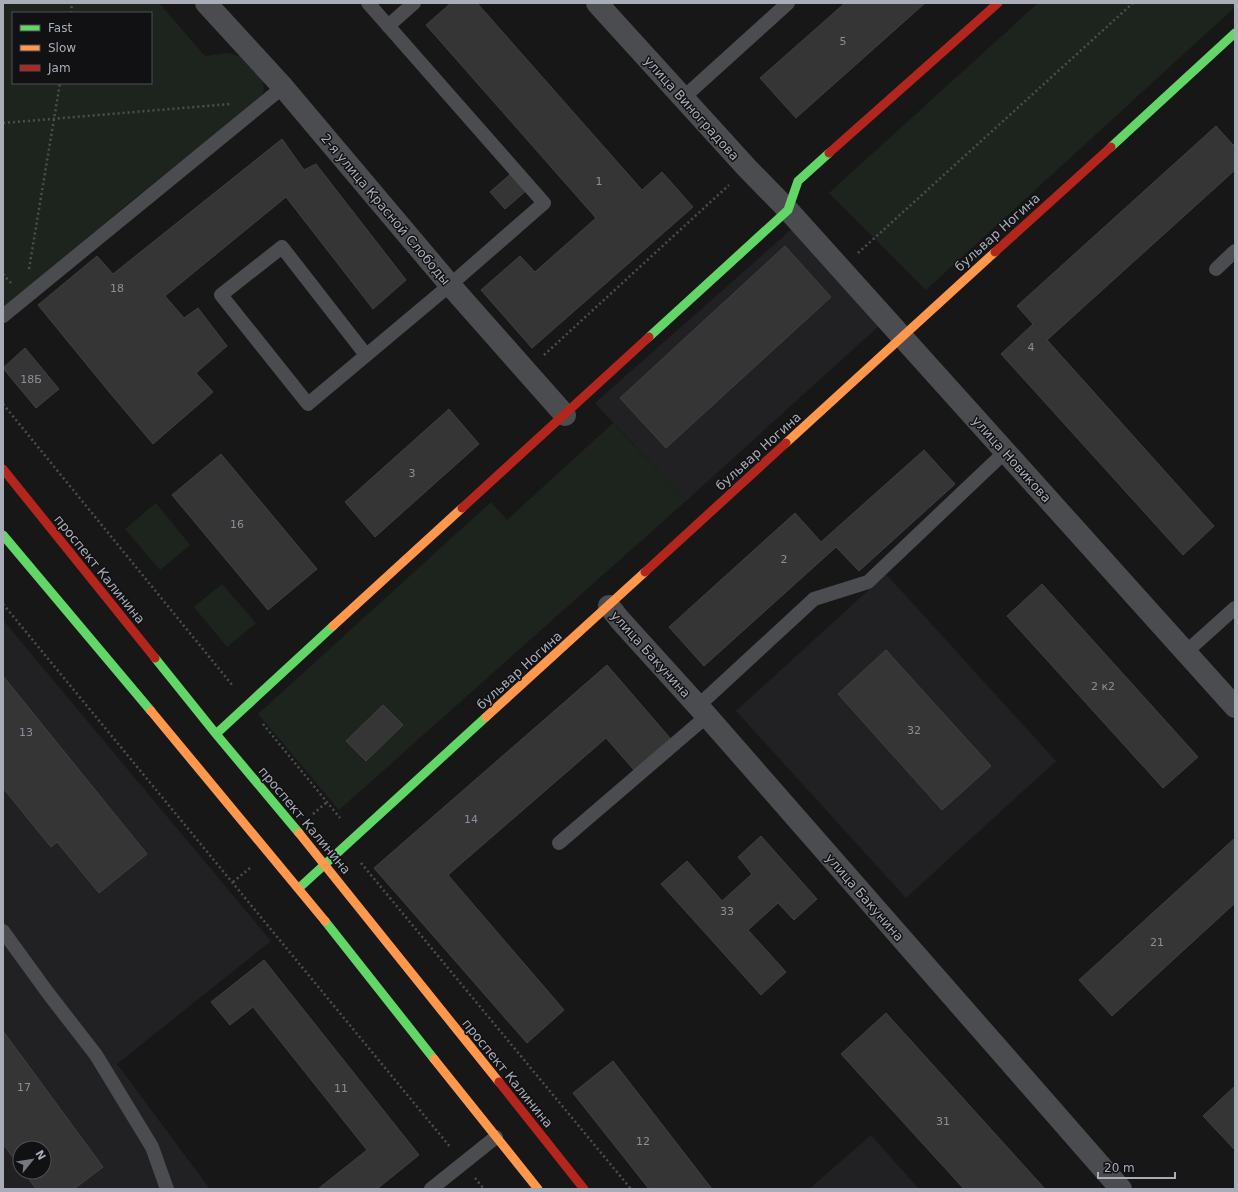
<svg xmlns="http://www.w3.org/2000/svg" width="1238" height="1192" font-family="'DejaVu Sans',sans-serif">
	<rect width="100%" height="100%" fill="#171717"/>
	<path fill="#212123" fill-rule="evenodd" d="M794,227l87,97 -195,177 -91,-98z
		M886,574l170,187 -150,137 -170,-187z
		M3,620l268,321 -154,123 93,125h-207zM20,1148h24v24h-24z
		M871,1135l48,54h-110z"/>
	<path fill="#1d241e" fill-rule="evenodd" d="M3,3h156l46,53 22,-3 17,4 18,18 2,14 -3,9 -11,9 -120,95 -127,107zM13,13h138v70h-138z
		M1038,3h197v4l-309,283 -97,-97z
		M613,423l73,78 -347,309 -81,-96 233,-212 16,18z
		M156,503l34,42 -30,25 -35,-41z
		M222,584l34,39 -29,24 -33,-40z"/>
	<path fill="#353536" stroke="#3f4043" d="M451,3h26l165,187 20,-18 31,35 -161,141 -51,-58 39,-34 15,16 61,-54 -170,-193z
		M845,3h80l-129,115 -36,-40z
		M1216,126l17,19 2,-2v27l-188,170 167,186 -31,29 -182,-201 32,-30 -16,-18z
		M282,139l22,31 12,-6 90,116 -33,29 -87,-112 -121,99 19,22 14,-10 29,38 -31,27 17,19 -60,52 -43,-51 -72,-88 59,-49 16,18z
		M513,172l15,17 -23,20 -15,-17z
		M785,246l46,51 -165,151 -46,-50z
		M25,348l34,41 -23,19 -33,-40z
		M449,409l30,35 -104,93 -30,-35z
		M924,450l31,34 -96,87 -23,-24 -132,119 -35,-39 126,-114 26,29z
		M221,454l96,115 -49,41 -96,-115z
		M1042,584l156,173 -35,31 -156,-172z
		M886,650l105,116 -49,44 -104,-116z
		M607,665l63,73 -36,32 -28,-32 -158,137 116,135 -37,33 -153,-175z
		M3,676l144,178 -48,39 -42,-51 -6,5 -48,-59z
		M383,705l20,20 -37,36 -20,-20z
		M761,836l56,63 -23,21 -16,-17 -30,27 38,42 -25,23 -100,-111 26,-23 35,40 30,-27 -14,-17z
		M1235,838v65l-123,113 -33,-36z
		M264,960l155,195 -42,34h-59l49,-39 -114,-143 -23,18 -19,-23z
		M886,1013l159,176h-81l-123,-135z
		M3,1031l100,136 -29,22h-38l-12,-17h20v-24h-24v19l-17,-23z
		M613,1061l99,128h-63l-76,-96z
		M1235,1086v64l-32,-34z"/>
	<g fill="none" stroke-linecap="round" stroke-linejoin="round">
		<path stroke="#4d4e52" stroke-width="2.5" stroke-dasharray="2 3" stroke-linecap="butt" d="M71,13l1,-10
			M3,123l227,-19
			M858,253l275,-250
			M29,269l31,-186
			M3,274l8,9
			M544,355l185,-170
			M3,404l230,282
			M3,604l448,544
			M263,724l77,94
			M313,814l14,-12
			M361,863l270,326
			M233,882l17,-14
			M475,1178l9,11"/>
		<path stroke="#4b4c50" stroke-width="14" d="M388,26l26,-23
			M683,98l105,-95
			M1216,269l19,-18
			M3,316l280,-229
			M366,355l-84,-108 -61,48 87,109 142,-119 94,-82 -176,-200
			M1186,652l49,-44
			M698,706l116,-107 54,-17 137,-130
			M559,843l148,-127
			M3,931l45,62 48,62 56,92 15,42
			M431,1189l65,-52"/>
		<path stroke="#4b4c50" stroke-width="22" d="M206,3l77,84 167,198 115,130
			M597,3l150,165 41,42 447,497
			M609,606l11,14 87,96 414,473"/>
		<path stroke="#63d668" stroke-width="9" d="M1111,147l124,-114
			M649,337l139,-127 10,-29 31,-28
			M3,535l148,176
			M155,658l61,76 83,99
			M216,734l117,-108
			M299,888l187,-171
			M325,921l109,138"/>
		<path stroke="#ff974d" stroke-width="9" d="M786,443l209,-191
			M333,626l129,-118
			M151,711l174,210
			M486,717l159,-145
			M299,833l200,249
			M434,1059l104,130"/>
		<path stroke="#b3261e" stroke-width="9" d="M829,153l169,-150
			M995,252l116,-105
			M3,469l152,189
			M462,508l187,-171
			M645,572l141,-129
			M499,1082l85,107"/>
	</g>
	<g text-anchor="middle" stroke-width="3" stroke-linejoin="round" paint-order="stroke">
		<g font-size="11" fill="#8b8f98">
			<text x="843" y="45">5</text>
			<text x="599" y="185">1</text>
			<text x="117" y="292">18</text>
			<text x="1031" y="351">4</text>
			<text x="31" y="383">18Б</text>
			<text x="412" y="477">3</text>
			<text x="237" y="528">16</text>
			<text x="784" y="563">2</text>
			<text x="1103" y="690">2 к2</text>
			<text x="914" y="734">32</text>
			<text x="26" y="736">13</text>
			<text x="471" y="823">14</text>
			<text x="727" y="915">33</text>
			<text x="1157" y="946">21</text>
			<text x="24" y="1091">17</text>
			<text x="341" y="1092">11</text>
			<text x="943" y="1125">31</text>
			<text x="643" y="1145">12</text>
		</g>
		<g font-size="13" fill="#a8adb8" stroke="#111113">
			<text transform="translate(692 108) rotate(48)" y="5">улица Виноградова</text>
			<text transform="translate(386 209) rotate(50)" y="5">2-я улица Красной Слободы</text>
			<text transform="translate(997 232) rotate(-42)" y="5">бульвар Ногина</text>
			<text transform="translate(758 451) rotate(-42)" y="5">бульвар Ногина</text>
			<text transform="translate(1012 459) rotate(48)" y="5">улица Новикова</text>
			<text transform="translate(100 569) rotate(51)" y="5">проспект Калинина</text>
			<text transform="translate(651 654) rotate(48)" y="5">улица Бакунина</text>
			<text transform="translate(519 670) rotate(-42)" y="5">бульвар Ногина</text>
			<text transform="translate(305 820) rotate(50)" y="5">проспект Калинина</text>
			<text transform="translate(865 897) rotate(49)" y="5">улица Бакунина</text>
			<text transform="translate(508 1073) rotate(51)" y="5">проспект Калинина</text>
		</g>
	</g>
	<rect width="1238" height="1192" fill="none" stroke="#a8adb8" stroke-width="8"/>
	<rect x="12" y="12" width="140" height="72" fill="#111113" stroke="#4d4f55"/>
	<rect x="20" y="25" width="20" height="6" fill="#63d668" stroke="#4d4f55"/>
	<text x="48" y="32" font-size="12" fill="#a8adb8">Fast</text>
	<rect x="20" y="45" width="20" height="6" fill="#ff974d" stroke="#4d4f55"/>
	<text x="48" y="52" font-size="12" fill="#a8adb8">Slow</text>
	<rect x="20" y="65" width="20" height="6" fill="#b3261e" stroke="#4d4f55"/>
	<text x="48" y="72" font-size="12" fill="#a8adb8">Jam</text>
	<g transform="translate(32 1160) rotate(60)"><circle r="19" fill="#111113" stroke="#4d4f55"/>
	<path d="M0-3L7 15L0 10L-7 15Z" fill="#757880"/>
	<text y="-6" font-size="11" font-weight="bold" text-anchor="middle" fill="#a8adb8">N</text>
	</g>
	<path d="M1098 1172v6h77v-6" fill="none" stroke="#a8adb8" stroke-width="2"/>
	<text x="1104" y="1172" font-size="12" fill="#a8adb8" stroke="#111113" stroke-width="3" paint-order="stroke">20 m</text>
</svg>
